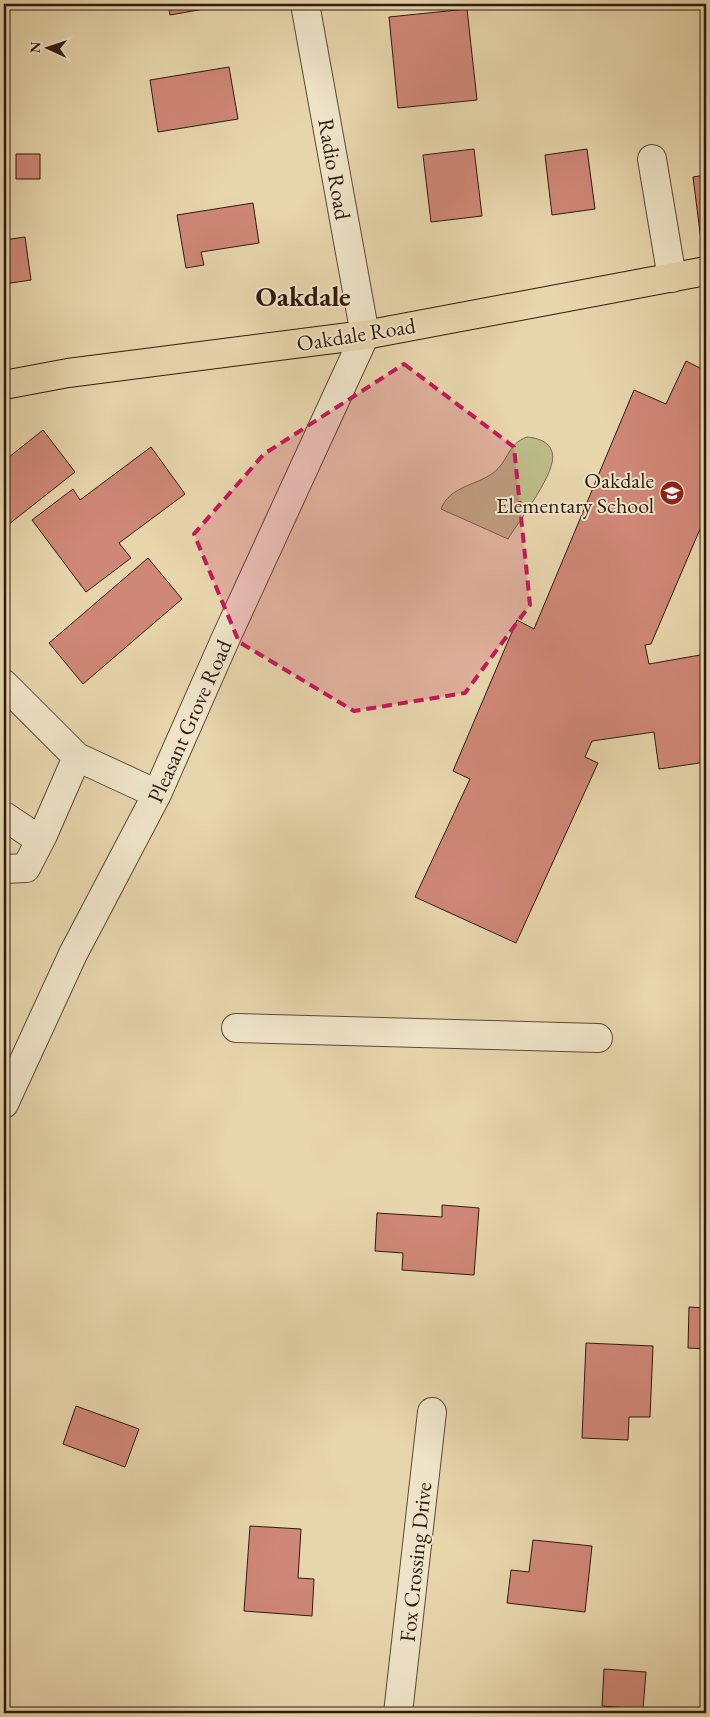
<svg xmlns="http://www.w3.org/2000/svg" width="710" height="1717" font-family="'EB Garamond',serif">
	<rect width="100%" height="100%" fill="#e7d5ac"/>
	<filter id="stains"><feTurbulence type="fractalNoise" baseFrequency=".004" numOctaves="4"/><feColorMatrix values="0 0 0 0 .2 0 0 0 0 .09 0 0 0 0 .02 0 0 0 .5 -.17"/></filter>
	<radialGradient id="worn" r=".72"><stop offset=".6" stop-color="#630" stop-opacity="0"/><stop offset="1" stop-color="#630" stop-opacity=".3"/></radialGradient>
	<path fill="#bcbb85" stroke="#756a4a" d="M527,437c10,1 22,4 25,15 7,18 -34,70 -44,87l-67,-30c9,-23 34,-23 52,-36 16,-12 14,-29 34,-36z"/>
	<path fill="#cf8777" stroke="#2e1a0f" d="M168,4h42v4l-40,7z
		M467,9l10,91 -79,8 -9,-91z
		M229,67l9,52 -80,13 -8,-52z
		M474,149l8,67 -51,6 -8,-67z
		M587,149l8,60 -43,6 -7,-60z
		M16,154h24v25h-24z
		M706,175v65h-5l-8,-63z
		M253,203l6,40 -58,9 3,13 -18,3 -9,-53z
		M25,237l6,43 -27,4v-44z
		M686,361l20,10v144l-55,129 -6,1 4,19 57,-10v108l-47,7 -5,-37 -62,9 -7,16 13,6 -82,180 -101,-46 55,-118 -17,-8 64,-151 17,9 100,-239 32,14z
		M43,430l32,42 -71,56v-67z
		M151,447l34,47 -66,49 12,15 -45,34 -54,-72 41,-31 7,11z
		M148,558l34,41 -99,85 -34,-41z
		M442,1205l37,3 -5,67 -72,-5 1,-17 -28,-2 2,-38 65,4z
		M689,1307l17,1v41l-18,-1z
		M586,1343l67,3 -3,71h-21l-1,23 -46,-2z
		M76,1406l63,23 -14,38 -62,-23z
		M250,1526l51,3 -3,49 16,1 -2,37 -68,-5z
		M533,1540l59,6 -7,66 -78,-9 4,-33 18,2z
		M604,1669l42,3 -3,37 -41,-3z"/>
	<g fill="none" stroke-linecap="round" stroke-linejoin="round">
		<defs>
			<path id="minor" d="M652,159l20,119
				M4,684l73,73 80,37
				M4,816l27,18 12,1 34,-78
				M4,869l22,-1 17,-33
				M236,1028l362,10
				M4,1104l69,-150 84,-160 68,-154 140,-305 -60,-331
				M398,1713l34,-301"/>
			<path id="major" d="M4,385l64,-12 297,-38 341,-64"/>
		</defs>
		<use href="#minor" stroke="#5c4936" stroke-width="30"/>
		<use href="#major" stroke="#2e1a0f" stroke-width="30"/>
		<use href="#minor" stroke="#efe4c9" stroke-width="28"/>
		<use href="#major" stroke="#e7d5ac" stroke-width="28"/>
	</g>
	<path fill="#c2185b" fill-opacity="0.2" stroke="#c2185b" stroke-width="4" stroke-dasharray="10 6" stroke-linejoin="round" d="M404,364l110,83 16,158 -65,88 -111,18 -115,-69 -45,-108 70,-80z"/>
	<defs>
		<symbol id="school-disc" viewBox="-11 -11 22 22"><circle r="9.5" fill="#8f2418" stroke="#efe4c9"/><path d="M0-5L7-2L0 1L-7-2ZM-4 1L0 2.5L4 1V4Q0 6-4 4Z" fill="#fff"/></symbol>
	</defs>
	<g fill-rule="evenodd">
		<use href="#school-disc" x="658" y="479" width="28" height="28"/>
	</g>
	<g text-anchor="middle" stroke-width="4" stroke-linejoin="round" paint-order="stroke">
		<g font-size="22" fill="#2e1a0f" stroke="#efe4c9">
			<text transform="translate(335 169) rotate(80)" y="8">Radio Road</text>
			<text transform="translate(356 334) rotate(-9)" y="8">Oakdale Road</text>
			<text transform="translate(189 721) rotate(-66)" y="8">Pleasant Grove Road</text>
			<text transform="translate(415 1562) rotate(-84)" y="8">Fox Crossing Drive</text>
		</g>
		<g font-size="22" fill="#2e1a0f" stroke="#efe4c9" text-anchor="end">
			<text x="654" y="488">Oakdale<tspan x="654" dy="25">Elementary School</tspan></text>
		</g>
		<g font-size="28" font-weight="bold" fill="#2e1a0f" stroke="#efe4c9">
			<text x="303" y="306">Oakdale</text>
		</g>
	</g>
	<rect width="710" height="1717" fill="none" stroke="#e7d5ac" stroke-width="20"/>
	<rect x="5" y="5" width="700" height="1707" fill="none" stroke="#2e1a0f" stroke-width="2.5"/>
	<rect x="10" y="10" width="690" height="1697" fill="none" stroke="#2e1a0f"/>
	<g transform="translate(48 48) rotate(273)" stroke="#efe4c9" stroke-width="4" paint-order="stroke">
	<path d="M0-4L9 19L0 12L-9 19Z" fill="#2e1a0f"/>
	<text y="-8" font-size="14" font-weight="bold" text-anchor="middle" fill="#2e1a0f">N</text>
	</g>
	<rect width="100%" height="100%" filter="url(#stains)"/>
	<rect width="100%" height="100%" fill="url(#worn)"/>
</svg>
